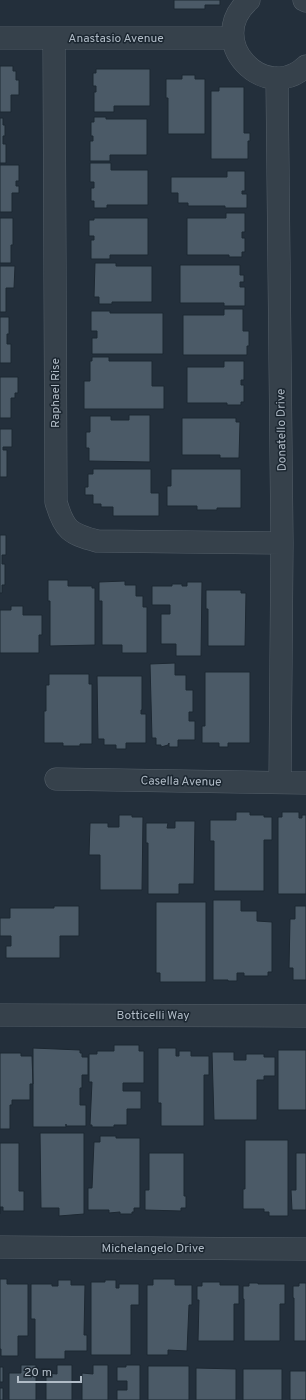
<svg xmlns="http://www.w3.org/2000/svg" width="306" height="1400" font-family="Overpass,sans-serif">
	<rect width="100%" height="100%" fill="#232f3b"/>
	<path fill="#4b5a67" stroke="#1d2832" d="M174,0h46v5h-15v4h-31z
		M0,66h13v5h3v9h3v15h-8v17h-11z
		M96,69h54v37h-36v6h-20v-20h2v-6h-3v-13h3z
		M182,75h13v4h10v55h-37v-36h-2v-19h16z
		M219,87h25v46h6v8h-2v18h-37v-68h8z
		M94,117h12v2h41v36h-37v6h-20v-20h3v-5h-2v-14h3z
		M0,118h3v7h2v11h-2v8h3v19h-6z
		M90,163h21v7h37v35h-41v3h-13v-7h-3v-13h3v-6h-4z
		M0,165h19v16h-3v5h3v7h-7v19h-12z
		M227,171h18v20h-3v3h5v14h-22v-2h-37v-3h-10v-10h-7v-16h56z
		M226,213h19v19h-3v6h3v14h-3v5h-13v-2h-42v-37h39z
		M0,218h13v27h-2v18h-11z
		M94,218h54v37h-38v4h-19v-19h3v-4h-5v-16h5z
		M95,263h21v3h36v36h-40v2h-13v-7h-5z
		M180,265h60v10h4v7h-4v5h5v19h-21v-3h-44z
		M0,266h15l-1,22h-8v24h-6z
		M224,309h19v22h6v15h-2v9h-64v-40h41z
		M91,311h19v2h53v41h-71v-16h5v-7h-6z
		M0,317h9v17h-2v10h4v19h-11z
		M92,357h17v4h43v25h12v23h-80v-28h6v-20h2z
		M224,361h20v19h-3v5h3v17h-3v3h-14v-2h-40v-36h37z
		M0,377h18v16h-3v5h-4v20h-11z
		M129,415h21v47l-61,-1v-13h-3v-16h4v-16h21v4h18z
		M182,418h54v4h4l-1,36h-19v-3h-38z
		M0,429h12v18h-9v3h4v27h-7z
		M93,469h58v24h8v23h-46v-9h-12v-3h-8v-9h-8v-8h3v-13h5z
		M171,469h70v39h-24v2h-20v-4h-30v-20h4z
		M0,535h6v20h-4v9h3v21h-3v8h-2z
		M48,580h20v6h24v2h3v57l-45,1v-45h-2z
		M125,581v4h11v11h7v11h4v46h-25v-8h-20v-44h-3v-19z
		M187,582h15l-1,74h-25v-12h-15v-30h9v-9h-18v-19h20v-2h10v2h5z
		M206,590h35v3h5l-1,53h-37v-37h-2z
		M11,606h12v9h19v20h-3v18h-39v-43h11z
		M175,663v12h11v15h7v22h-4v9h6v19h-17v7h-9v-4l-1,2 -7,2v-2h-5v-7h-4l-2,-74z
		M205,672h45v71h-22v4h-9v-4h-17v-17h3z
		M49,674h40v10h3v60h-12v2h-17v-3h-19v-32h2v-26h3z
		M97,676h45v34h-1v4h5v29h-20v6h-10v-4h-12v-6h-6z
		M236,812h14v3h14v2h8v23h-8v51h-50v-50h-4v-21h26z
		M282,812h17v6h3v-3h4v79h-28v-77h4z
		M119,815h13v2h11l-1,73h-42v-35h-11l1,-32h18v4h11z
		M175,821h20l-1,63h-15v10h-31v-51h-2v-20h22l-1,5h8z
		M213,900h28v11h16v10l15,1v50h-4v4h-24v-3h-7v8h-9v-1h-15z
		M156,902h50v80h-46v-9h-4z
		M54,906h25v30h-19v22h-54v-12h5v-10h-11v-18h10v-10h44z
		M295,906h11v74h-13v-12h-4l1,-49h5z
		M114,1045h25v6h5v32h-21v8h18v18h-14v16h-13v2h-22v-2h-2l2,-43h-3v-28h8v-3h17z
		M33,1048l47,2v3h2v4h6v18h-6v13h-2v17h6v21h-20v-2v3h-33z
		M158,1048h18v8h3v-5h12v5h18v19h-5v51h-43v-23h-3z
		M278,1050h28v60h-28z
		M212,1052h22v8h12v-6h18v3h11v19h-11v4h-7v40h-43z
		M0,1053h21v3h11l1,28h-3v16h-18v5h-2v24h-10z
		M40,1133h44v81l-25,2v-8h-18z
		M100,1136h16v2h24v70h-6v4h-2v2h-12v-2l-11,1v-3h-21v-22h4l2,-46h6z
		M245,1140h43v76h-19v-4h-5v-3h-21v-20h2z
		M0,1143h19v48h5v20h-21v-4h-3v7z
		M149,1153h35v43h2v12h-5v3l-36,-1v-20h4z
		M296,1153h10v57h-14l-1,-20h5z
		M0,1279h7v5h21v52h-10v20h-17v-7h-1z
		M153,1279h22v6h17v20h-3l-2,46 -19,-1v5h-21v-70h6z
		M58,1280h13v5h14l-1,50h3v16h-22v8h-30v-40h-4v-35h21v2h6z
		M105,1280h11v8h3v-4h20v21h-8v50h-40v-73h14z
		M202,1282h18v3h19v19h-5v37h-36l1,-41h-2v-14h5z
		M249,1283h9v1h27v20h-5v37h-36v-42h-1v-13h6z
		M299,1283h7v58h-12v-43h-1v-12h6z
		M21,1365h15v35h-27v-27h12z
		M57,1365h15v35h-26v-27l11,1z
		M93,1365h15v35h-26v-27l11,1z
		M126,1365h14v35h-23v-10h10v-9h-10v-14h9z
		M148,1366h41v34h-41z
		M0,1367h3v15h-3z
		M196,1368l40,1v31h-40z
		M243,1369h39v31h-39z
		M290,1371h16v29h-16z
		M0,1388h3v12h-3z"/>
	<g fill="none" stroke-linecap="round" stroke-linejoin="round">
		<defs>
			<path id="street" d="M249,0c-46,41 16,105 57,66
				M304,0l2,1
				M0,38h233
				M54,38l2,464c8,28 14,32 41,39l185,2
				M277,78l5,465 -2,239
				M56,779l250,4
				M0,1015l306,1
				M0,1247l306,2"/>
		</defs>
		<use href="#street" stroke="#545f69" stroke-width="23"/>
		<use href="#street" stroke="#36414b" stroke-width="22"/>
	</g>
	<g text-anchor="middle" stroke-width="3" stroke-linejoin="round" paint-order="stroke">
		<g font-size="12" fill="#b1bcc7" stroke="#1b2630">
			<text x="116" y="42">Anastasio Avenue</text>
			<text transform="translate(55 393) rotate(-90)" y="4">Raphael Rise</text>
			<text transform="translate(281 430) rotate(-91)" y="4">Donatello Drive</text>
			<text transform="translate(181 781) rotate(1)" y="4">Casella Avenue</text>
			<text x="153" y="1019">Botticelli Way</text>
			<text x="153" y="1252">Michelangelo Drive</text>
		</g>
	</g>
	<path d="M18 1376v6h63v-6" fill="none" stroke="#b1bcc7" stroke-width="2"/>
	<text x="24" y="1376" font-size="12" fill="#b1bcc7" stroke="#1b2630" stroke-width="3" paint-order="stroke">20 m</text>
</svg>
